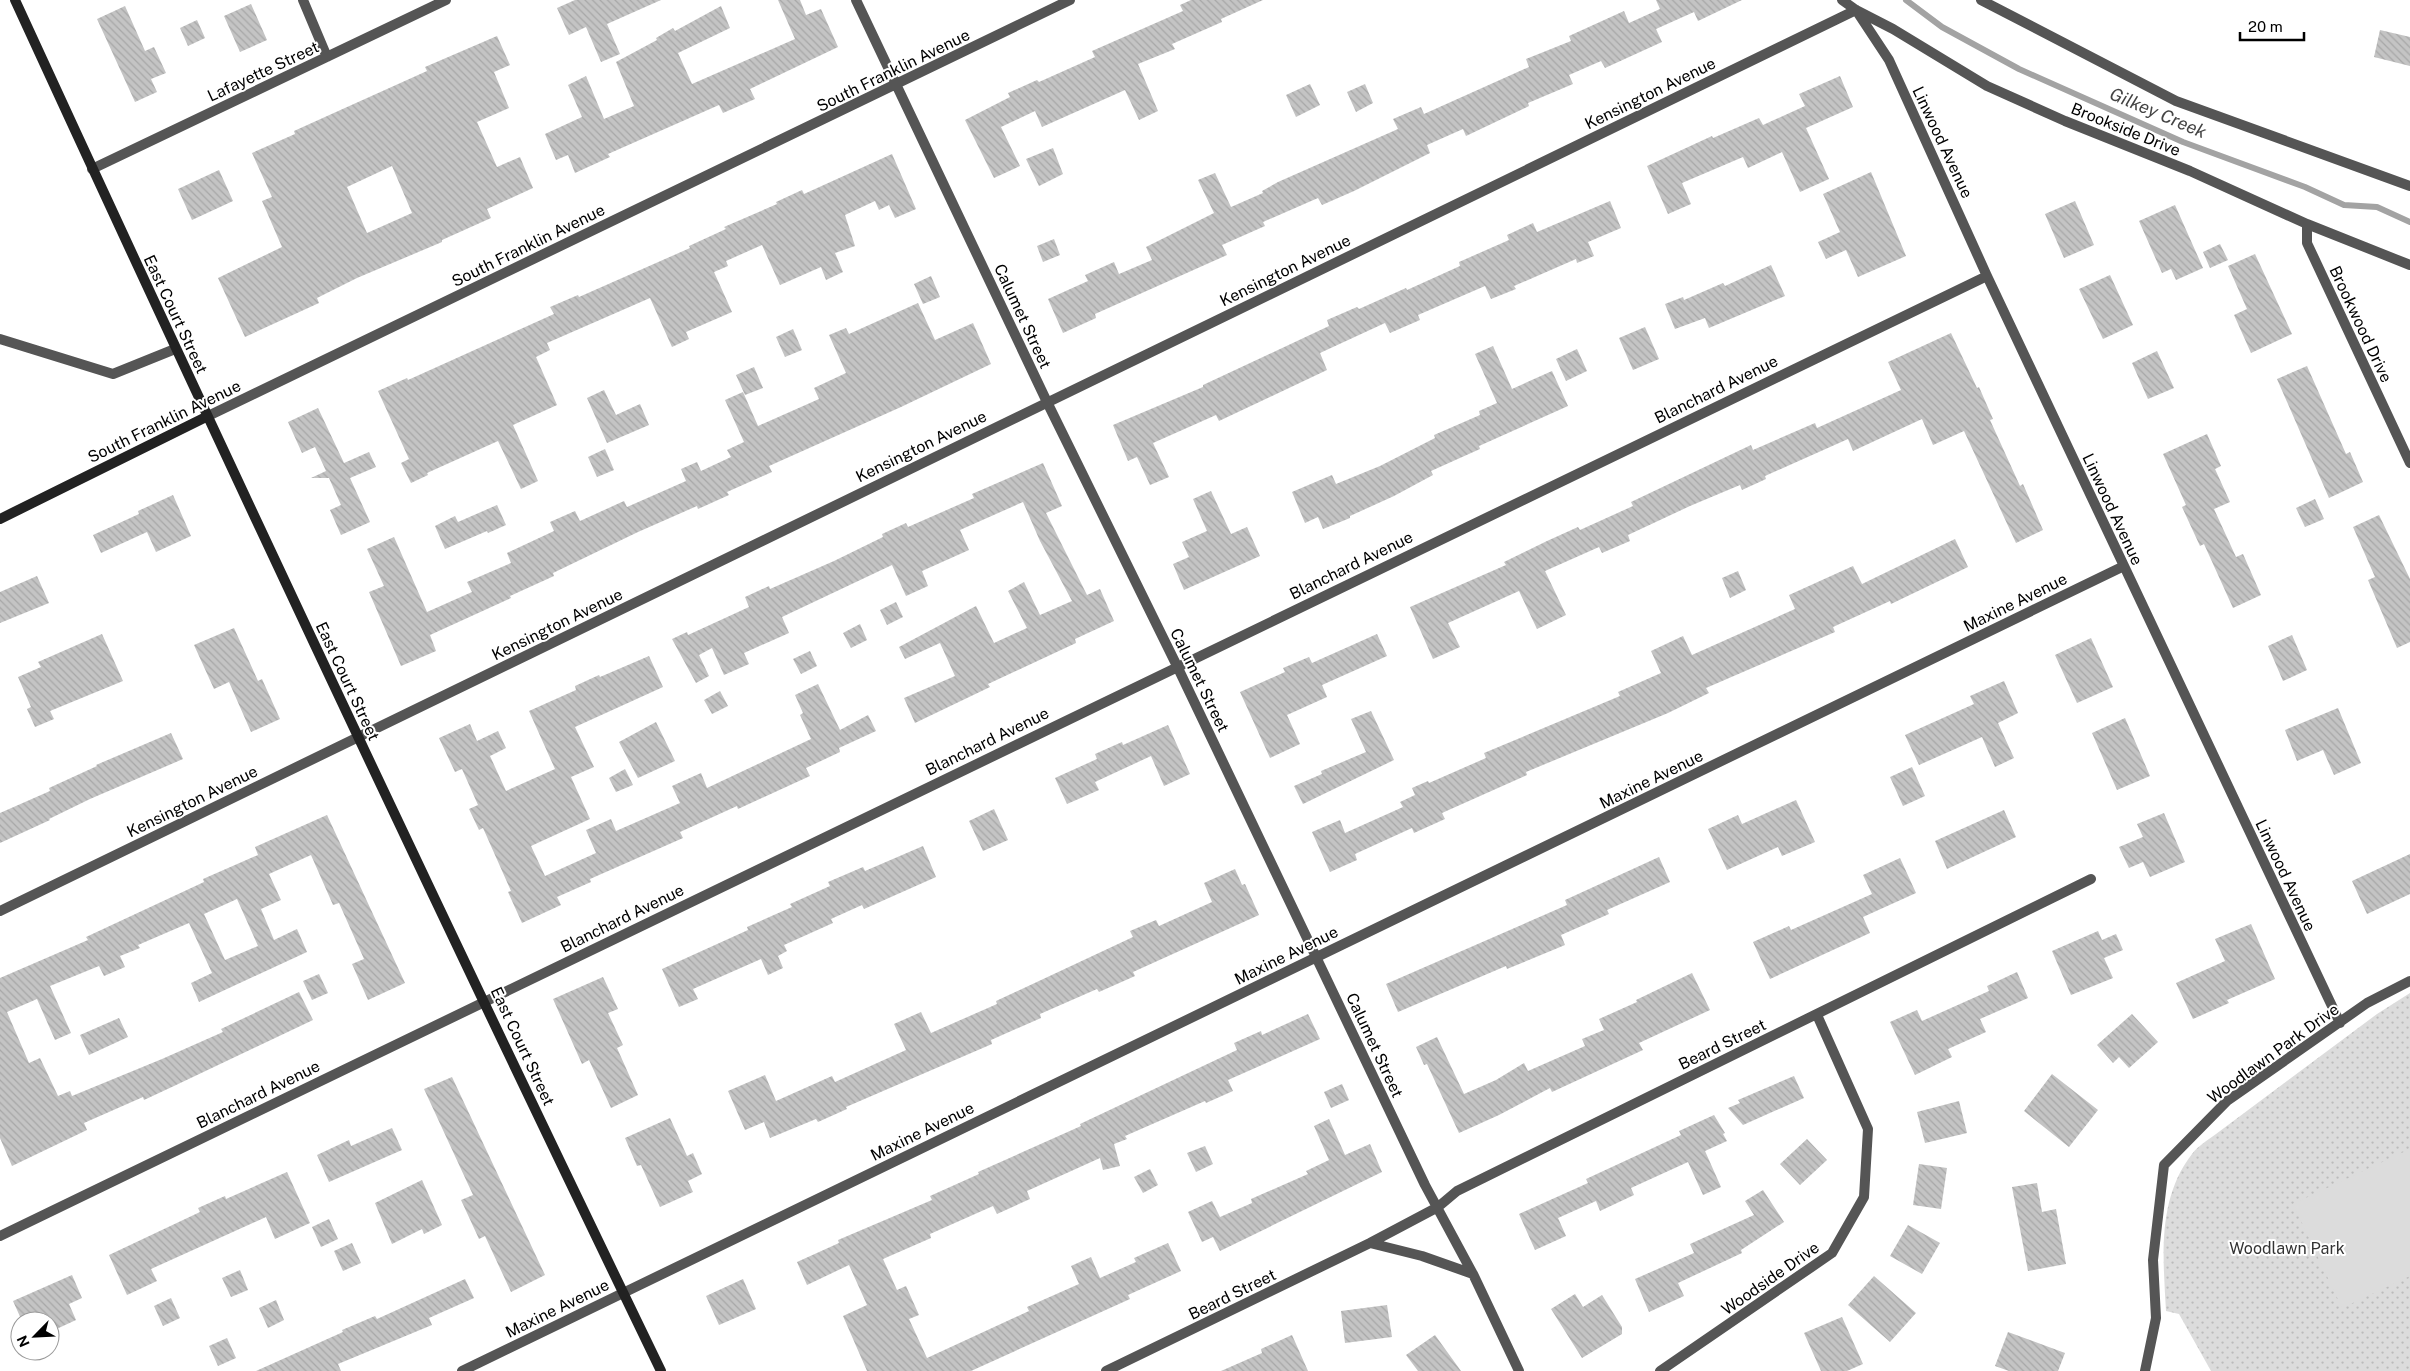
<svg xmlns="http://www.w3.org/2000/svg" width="2410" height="1371" font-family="'Public Sans',sans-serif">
	<defs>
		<pattern id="park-dots" width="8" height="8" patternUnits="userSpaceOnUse" patternTransform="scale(1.25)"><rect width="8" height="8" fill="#dcdcdc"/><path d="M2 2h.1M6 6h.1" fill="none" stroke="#bbb" stroke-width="1.8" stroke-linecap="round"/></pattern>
		<pattern id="building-back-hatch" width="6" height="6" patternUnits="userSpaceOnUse" patternTransform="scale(1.25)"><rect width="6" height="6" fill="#c4c4c4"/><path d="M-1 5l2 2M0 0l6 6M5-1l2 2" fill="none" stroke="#a7a7a7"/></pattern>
	</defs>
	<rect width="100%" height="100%" fill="#fff"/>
	<path fill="url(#park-dots)" d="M2410,993v378h-199l-32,-57 -13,-3c-3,-54 -9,-112 26,-157 6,-8 16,-14 24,-20l161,-120z"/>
	<path fill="#dcdcdc" d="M2410,1149v127l-68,32 -49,-104z"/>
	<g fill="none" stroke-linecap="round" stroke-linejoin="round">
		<path stroke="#a3a3a3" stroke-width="6" d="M1906,0l36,27 77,42 164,73 122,45 39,18 33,2 33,15"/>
	</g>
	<path fill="url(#building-back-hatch)" fill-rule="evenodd" d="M575,0h86l-54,24 13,30 -19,8 -15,-35 -17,8 -12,-27z
		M778,0h22l6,15 15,-6 17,38 -88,42 5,10 -32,14 -4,-8 -111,49 2,3 -35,16 -7,-18 -12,5 -11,-26 37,-17 -14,-32 18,-9 18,43 30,-13 -18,-44 41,-22 -1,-2 17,-10 2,3 46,-25 9,22 -52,25 14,31 103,-45z
		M1191,0h72l-42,19 1,3 -50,22 3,5 -37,15 20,47 -19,9 -14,-30 -83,37 -7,-16 -34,16 19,39 -26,12 -29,-58 45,-23 -2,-4 29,-13 2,2 56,-25 -3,-6 91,-40 -3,-6z
		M1656,0h86l-44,21 -4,-9 -38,17 6,13 -57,26 -4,-7 -32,14 4,9 -45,19 1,3 -63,30 -3,-7 -36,16 3,8 -76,38 -32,14 -4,-7 -55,24 2,4 -43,19 5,10 -132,59 1,4 -33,15 -15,-34 40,-18 -3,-6 29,-13 5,12 33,-14 -6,-13 68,-34 -16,-33 17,-7 16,34 32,-14 -1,-2 16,-9 120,-53 -5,-10 28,-12 3,7 105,-47 -3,-8 45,-18 -2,-5 55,-25 5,12 31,-14z
		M251,4l16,36 -27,12 -16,-36z
		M125,6l20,45 9,-4 12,26 -15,6 6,13 -22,10 -38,-83z
		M197,20l8,18 -17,8 -8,-18z
		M2380,30l30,7v29l-36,-9z
		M497,36l13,29 -16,7 15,36 -32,14 20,45 23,-10 13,31 -46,21 4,9 -49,22v2l-85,36 -40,20 2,5 -74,34 -27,-59 64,-31 -20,-46 10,-4 -20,-44 43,-19 -1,-3 42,-19 91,-41 -2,-4zM392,166l20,47 -45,20 -20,-46z
		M1840,76l13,31 -47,21 23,51 -29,13 -18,-40 -34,16 -5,-11 -61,26 9,21 -23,10 -21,-48 65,-30 1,2 46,-20 4,7 42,-19 -6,-12z
		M1310,84l10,21 -24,12 -10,-22z
		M1365,84l8,19 -17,9 -9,-20z
		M1053,148l10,26 -24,12 -13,-27z
		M892,154l24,55 -21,9 -6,-13 -10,5 -4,-9 -30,14 10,31 -20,7 8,19 -17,8 -5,-13 -41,18 -18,-40 -36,16 2,5 -14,6 18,40 -46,20 3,7 -17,8 -22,-49 -103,45 3,7 -14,7 21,48 -44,20 25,56 -17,8 -23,-48 -71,32 1,2 -17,8 -10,-20 8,-4 -31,-68 29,-13 1,2 146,-66 -4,-7 28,-12 1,2 111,-49 -1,-2 37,-17 -2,-2 53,-23 -1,-2 26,-12 2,4z
		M219,170l14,31 -41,19 -14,-31z
		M1871,172l35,84 -48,21 -12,-27 -20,9 -8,-17 22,-10 -17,-38z
		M1610,201l11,27 -33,14 6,14 -17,7 -1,-4 -62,27 2,3 -25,10 -6,-13 -67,29 2,5 -30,13 -5,-10 -65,30 7,17 -108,51 -3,-6 -63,28 16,34 -19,8 -13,-28 -9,4 -15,-36 90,-38v-2l126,-59 -2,-6 30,-13 2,2 47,-21 1,2 53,-24 -1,-4 50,-22 -2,-5 26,-12 4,9z
		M2075,201l19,44 -30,13 -19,-44z
		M2175,205l28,63 -27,12 -5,-11 -9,4 -23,-52z
		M1054,239l6,16 -17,7 -6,-16z
		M2220,244l8,16 -18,8 -7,-16z
		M2255,254l37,80 -41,19 -17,-38 13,-6 -19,-43z
		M1771,265l14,31 -76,32 -4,-10 -30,11 -10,-25 18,-7 1,3 39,-17 2,3z
		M2110,275l23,50 -30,14 -24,-50z
		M931,276l9,21 -17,7 -9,-20z
		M918,303l17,37 38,-17 18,41 -90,43 -132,59 3,6 -45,20 2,3 -31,14 -1,-3 -59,26 -85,41 1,3 -44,20 1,2 -81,37 6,16 -35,15 -32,-74 15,-6 -17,-37 27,-12 33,75 45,-20 -5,-10 44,-19 -4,-10 47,-22 -4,-9 25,-11 5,10 44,-20 3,6 59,-26 -5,-12 16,-7 4,9 30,-14 -4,-7 17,-8 -19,-42 18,-8 15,34 61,-27 -5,-11 32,-15 -17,-38 17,-7 3,6z
		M1645,327l14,32 -26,11 -14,-32z
		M793,329l9,21 -17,7 -9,-20z
		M1951,333l26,55 2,-1 14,32 -3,1 30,66 3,-2 20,46 -27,13 -52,-112 -31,14 -11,-26 -69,32 -5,-12 -83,37 1,3 -24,11 -2,-5 -50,21 -62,29 2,6 -28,12 -3,-6 -54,24 21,44 -29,14 -18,-38 -71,32 12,24 -27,12 -23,-52 96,-42 -2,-3 43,-21 31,-14 2,3 53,-24 -2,-4 120,-57 2,5 62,-27 2,5 84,-38 -13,-28z
		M1493,346l19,43 40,-18 16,35 -89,40 1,3 -49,22 2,4 -39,21 -44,20v2l-27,11 -5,-12 -13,6 -13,-31 40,-17 4,9 44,-18 55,-28 -1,-3 46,-20 -1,-4 18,-8 -22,-49z
		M1577,349l10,22 -21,10 -10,-22z
		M2157,351l17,37 -26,11 -16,-36z
		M2307,366l39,88 4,-2 13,30 -34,16 -52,-119z
		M754,367l9,21 -18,7 -9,-20z
		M604,390l12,25 24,-11 9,21 -42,18 -20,-45z
		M318,408l26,55 25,-11 7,15 -26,11 20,44 -29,13 -11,-25 11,-5 -12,-27h-18l15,-7 -11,-24 -13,6 -14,-31z
		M2207,434l14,32 -6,3 15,33 -16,7 22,48 7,-3 18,41 -28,13 -29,-64 -4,2 -18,-39 4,-2 -23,-51z
		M605,449l9,21 -17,7 -9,-20z
		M1043,463l19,43 -16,7 41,82 13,-6 14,32 -39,18 1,4 -88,41 2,3 -75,36 -11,-25 51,-22 -15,-33 -35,16 -6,-12 77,-41 18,37 33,-15 -19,-37 16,-9 16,33 32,-14 -32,-60 -17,-39 -63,28 9,20 -47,21 6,15 -22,10 -14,-31 -110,52 7,16 -45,20 5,11 -25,11 -12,-27 -13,7 10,21 -13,7 -24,-44 15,-7 1,3 61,-28 -4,-10 24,-11 1,3 64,-28 49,-24 -1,-3 24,-11 2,4 66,-29 -2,-4z
		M1211,491l20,43 16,-7 13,29 -76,34 -11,-26 16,-7 -7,-15 25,-11 -14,-32z
		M173,495l18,41 -35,16 -9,-20 -46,21 -8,-18 46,-21 -1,-3z
		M2315,499l9,20 -19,8 -9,-19z
		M497,505l9,20 -18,8 -1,-2 -42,18 -10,-23 20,-10 3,6z
		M2379,515l31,64v63l-13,6 -29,-68 7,-3 -22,-50z
		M1955,539l13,28 -77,37 -1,-3 -57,26 2,5 -129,56 3,5 -41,20 -142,59 1,3 -85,38 3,6 -31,14 -2,-5 -57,26 2,6 -27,12 -18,-40 28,-12 5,13 58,-26 -3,-5 15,-7 -3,-7 16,-7 1,2 57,-25 -2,-5 136,-57 -2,-4 43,-19 -10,-22 32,-15 9,19 103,-46 -6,-14 64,-29 9,18z
		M1738,571l8,19 -16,8 -8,-20z
		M37,576l12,27 -49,20v-31z
		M896,602l7,15 -16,8 -7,-15z
		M860,624l7,16 -16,8 -8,-15z
		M234,628l24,53 4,-2 18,40 -29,13 -22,-50 -15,7 -20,-44z
		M102,634l21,47 -73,30 4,8 -19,8 -8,-18 4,-2 -13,-30 23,-10 -3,-5z
		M1377,634l10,22 -65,29 5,12 -40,18 13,29 -30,14 -30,-66 45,-20 -2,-4 26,-11 3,6z
		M2292,635l15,35 -24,11 -15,-35z
		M2091,638l22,49 -36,16 -22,-48z
		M810,651l7,15 -16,8 -8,-15z
		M649,656l14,31 -88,40 19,40 -23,10 19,42 -59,27 14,30 51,-23 -10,-23 25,-11 5,12 64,-28 -8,-17 29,-13 6,15 104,-49 -11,-24 3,-2 -8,-18 23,-11 22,46 28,-15 8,16 -37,17 1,4 -34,16 4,8 -72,33 -1,-3 -57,26 3,6 -93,41 1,3 -34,15 4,8 -39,18 -14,-31 3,-1 -28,-63 -4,2 -10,-21 9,-4 -16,-36 -7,3 -16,-34 31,-14 7,17 21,-10 8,17 -16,8 16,35 49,-22 -26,-58 47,-21 -1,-4 24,-11 1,2z
		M2004,681l14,32 -20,10 16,35 -19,9 -13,-30 -63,28 -14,-30 69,-31 -4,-8z
		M720,691l8,15 -16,8 -8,-14z
		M2338,708l23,55 -27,12 -11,-25 -26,11 -12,-31z
		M1371,711l23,49 -91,44 -9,-18 28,-12 -1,-3 45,-19 -15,-33z
		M2125,718l25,58 -33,14 -25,-57z
		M656,722l19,39 -37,17 -19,-36z
		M1168,725l22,49 -26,12 -13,-30 -56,26 4,8 -32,14 -12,-26 42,-19 -2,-5 27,-12 1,3z
		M171,733l12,26 -93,40 -41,20 1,1 -50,23v-30l50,-22 -1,-3 48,-22 -1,-1z
		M1912,767l13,29 -22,10 -13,-29z
		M625,769l8,16 -17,7 -7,-14z
		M1796,800l19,42 -33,14 -4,-9 -51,23 -19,-41 30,-14 4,9z
		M994,809l14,31 -25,11 -14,-30z
		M2004,810l12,27 -69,32 -12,-28z
		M2164,813l21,49 -35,15 -7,-15 -14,6 -10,-21 24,-10 -6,-13z
		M327,815l78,168 -37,17 -16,-36 12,-5 -25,-56 -6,2 -22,-50 -42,19 12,26 -20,9 13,31 23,-11 10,23 -108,50 -8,-19 21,-10 -23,-50 -51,22 2,3 -20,8 5,11 -21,9 -5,-10 -49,20 21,47 -16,7 -18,-41 -30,13 22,51 11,-5 18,38 12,-5 2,5 90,-37 61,-27 -2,-3 78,-37 14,28 -139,66 -30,14 -1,-3 -59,26 3,7 -75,36 -12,-28v-160l88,-38 -2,-3 118,-55 -1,-3 55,-24 -3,-8zM237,899l21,47 -33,14 -21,-46z
		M923,846l13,31 -72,32 -2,-4 -31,14 2,4 -49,22 3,6 -9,5 5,12 -15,7 -7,-16 -68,30 5,10 -19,8 -17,-38 86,-39 -1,-3 45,-20 -2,-3 40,-18 -2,-4 35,-15 2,4z
		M2410,854v40l-43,20 -15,-33z
		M1659,857l11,25 -63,28 2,4 -48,21 4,10 -58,24 -1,-3 -108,46 -12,-28 181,-79 -2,-5z
		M1900,858l16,35 -53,24 7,16 -100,46 -17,-37 36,-16 2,4 81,-36 -9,-19z
		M1235,869l7,16 3,-1 14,31 -126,57 2,4 -36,16 -2,-3 -57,25 1,4 -50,22 1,4 -146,63 1,2 -29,13 -2,-3 -46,19 -6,-16 -19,8 -17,-39 37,-16 11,26 56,-25 3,6 71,-32 -12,-26 27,-12 10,21 66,-29 -1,-3 137,-64 -3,-6 26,-11 3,6 53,-24 -8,-19z
		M2251,924l24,55 -48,21 2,3 -36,16 -17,-36 49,-22 -10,-22z
		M2098,931l4,9 14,-6 7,16 -19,8 9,20 -42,17 -19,-44z
		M2017,972l11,26 -48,21 6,13 -38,17 4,8 -37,18 -25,-53 27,-12 5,11 67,-30 -2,-5z
		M1692,973l18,37 -71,33 4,7 -91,42 -2,-4 -51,27 -40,18 -32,-69 -3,1 -8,-18 21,-10 27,57 32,-14 28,-17 4,8 57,-25 -3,-7 22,-9 -5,-11 38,-17 -1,-2z
		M319,974l9,19 -16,7 -9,-19z
		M603,977l15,32 -10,4 15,32 -6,3 21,47 -27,13 -22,-48 -7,4 -29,-65z
		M1308,1014l12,25 -92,41 5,11 -27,12 -1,-2 -80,35 2,3 -13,5 6,22 -17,4 -3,-12 -73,33 3,8 -33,15 -4,-8 -63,28 1,4 -48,21 14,31 9,-4 13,29 -10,4 18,39 102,-47 -2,-4 52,-23 -8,-18 20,-9 9,21 36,-16 -2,-4 34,-15 13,28 -53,24 2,4 -159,72h-104l-24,-55 24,-11 -18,-40 -42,20 -10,-23 42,-19 -1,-3 94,-40 -2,-4 49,-22 -1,-2 103,-46 -1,-2 157,-74 -3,-7 27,-12 1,4z
		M2132,1014l26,28 -29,26 -10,-11 -6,6 -16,-18z
		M119,1018l9,19 -39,18 -9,-20z
		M2052,1074l46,36 -29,37 -45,-36z
		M1794,1076l10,22 -61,27 -15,-17 12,-5 -2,-3z
		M452,1077l93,198 -34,17 -26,-56 -6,3 -18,-39 12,-5 -49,-106z
		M1342,1084l7,16 -18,8 -7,-16z
		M1959,1101l8,32 -42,10 -8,-31z
		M1714,1115l11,18 -2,1 4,7 -22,10 16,36 -18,8 -15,-33 -57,26 3,7 -34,16 -4,-10 -38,17 8,18 -31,14 -16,-36 69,-31 -2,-4 95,-44 -2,-4z
		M670,1118l17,38 6,-3 9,21 -14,7 5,11 -33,15 -19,-42 -4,1 -12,-28z
		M1329,1119l16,36 25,-11 12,28 -162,79 -7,-14 -11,5 -14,-30 24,-11 8,16 32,-14 -1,-4 57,-25 -2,-3 23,-11 -15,-34z
		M392,1128l10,22 -73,32 -12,-27 32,-15 2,6z
		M1807,1139l20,21 -27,25 -20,-21z
		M1205,1146l8,18 -17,8 -9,-19z
		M1919,1164l28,4 -6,41 -28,-4z
		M1150,1169l8,16 -15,8 -9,-16z
		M287,1172l23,51 -35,16 -9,-22 -115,52 6,12 -30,14 -18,-40 91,-43 -2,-4 27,-12 1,3z
		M422,1180l20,45 -18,9 -2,-5 -30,15 -17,-41z
		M2037,1183l5,29 14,-3 10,55 -38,7 -16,-84z
		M1763,1190l21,32 -43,28 1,3 -64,30 6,13 -35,16 -14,-33 59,-26 -4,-9 64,-29 -9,-14z
		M329,1219l9,20 -17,8 -9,-20z
		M1908,1225l32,18 -18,31 -32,-18z
		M352,1243l9,20 -18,8 -9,-20z
		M240,1270l8,20 -17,7 -9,-19z
		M72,1275l10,23 -13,6 7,16 -26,12v-11h-28l-9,-20z
		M1874,1276l42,37 -26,29 -42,-37z
		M465,1279l9,19 -45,20 3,7 -94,39 3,7h-85l87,-39 -1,-2 33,-14 2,3z
		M743,1279l13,30 -37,16 -13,-29z
		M1575,1294l8,13 19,-12 20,32v7l-40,24 -31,-49z
		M171,1298l9,20 -17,8 -9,-20z
		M276,1300l8,20 -16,8 -9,-20z
		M1387,1305l5,32 -47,6 -4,-32z
		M1842,1317l21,47 -16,7h-26l-17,-38z
		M2008,1332l57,21 -7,18h-49l-14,-5z
		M1292,1335l16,36h-87l41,-18 -1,-4z
		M1435,1335l26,36h-43l-12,-16z
		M227,1338l9,20 -18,8 -9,-20z"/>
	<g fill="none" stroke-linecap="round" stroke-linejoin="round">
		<path stroke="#555" stroke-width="10" d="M303,0l24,57
			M856,0l191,402 130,264 248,519 48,89 46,97
			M1842,0l14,10 37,19 94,57 78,35 125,50 117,53 103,41
			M1981,0l195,101 234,85
			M92,169l354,-169
			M2307,224v19l103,220
			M0,339l113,35 62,-25
			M206,417l864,-417
			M0,911l1856,-901 33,50 98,216 353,747
			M0,1236l1987,-960
			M1370,1243l52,13 51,18
			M462,1371l1662,-805
			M1106,1371l264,-128 68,-36 19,-16 634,-312
			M1660,1371l172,-118 32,-56 4,-68 -51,-114
			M2145,1371l11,-53 -3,-58 11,-95 63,-64 140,-98 43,-22"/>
		<path stroke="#222" stroke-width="10" d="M15,0c211,459 426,916 646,1371
			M0,519l206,-102"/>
	</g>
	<g text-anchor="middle" stroke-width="4" stroke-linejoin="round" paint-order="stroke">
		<g font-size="16" fill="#000" stroke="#fff">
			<text transform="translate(893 70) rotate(-26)" y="6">South Franklin Avenue</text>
			<text transform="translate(263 71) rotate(-25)" y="6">Lafayette Street</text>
			<text transform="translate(1650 93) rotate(-26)" y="6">Kensington Avenue</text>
			<text transform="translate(2126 129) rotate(22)" y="6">Brookside Drive</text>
			<text transform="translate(1943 142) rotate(65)" y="6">Linwood Avenue</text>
			<text transform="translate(528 245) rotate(-26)" y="6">South Franklin Avenue</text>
			<text transform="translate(1285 270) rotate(-26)" y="6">Kensington Avenue</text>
			<text transform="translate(176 314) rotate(65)" y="6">East Court Street</text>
			<text transform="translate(1023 316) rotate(65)" y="6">Calumet Street</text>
			<text transform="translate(2361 324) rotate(65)" y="6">Brookwood Drive</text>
			<text transform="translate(1716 389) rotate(-26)" y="6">Blanchard Avenue</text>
			<text transform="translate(164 421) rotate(-26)" y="6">South Franklin Avenue</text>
			<text transform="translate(921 446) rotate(-26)" y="6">Kensington Avenue</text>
			<text transform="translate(2113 509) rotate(65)" y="6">Linwood Avenue</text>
			<text transform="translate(1351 565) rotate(-26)" y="6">Blanchard Avenue</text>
			<text transform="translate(2015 602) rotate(-26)" y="6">Maxine Avenue</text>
			<text transform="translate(557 624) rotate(-26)" y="6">Kensington Avenue</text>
			<text transform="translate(1200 680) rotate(64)" y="6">Calumet Street</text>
			<text transform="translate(348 681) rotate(65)" y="6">East Court Street</text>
			<text transform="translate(987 741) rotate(-26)" y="6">Blanchard Avenue</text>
			<text transform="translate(1651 779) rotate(-26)" y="6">Maxine Avenue</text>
			<text transform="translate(192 801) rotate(-26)" y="6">Kensington Avenue</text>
			<text transform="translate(2286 875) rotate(65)" y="6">Linwood Avenue</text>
			<text transform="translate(622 918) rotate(-26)" y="6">Blanchard Avenue</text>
			<text transform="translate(1286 955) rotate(-26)" y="6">Maxine Avenue</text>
			<text transform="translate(1722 1044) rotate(-26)" y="6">Beard Street</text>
			<text transform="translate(1375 1045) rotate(65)" y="6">Calumet Street</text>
			<text transform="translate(523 1046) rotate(65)" y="6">East Court Street</text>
			<text transform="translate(2273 1053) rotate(-36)" y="6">Woodlawn Park Drive</text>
			<text transform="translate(258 1094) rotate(-26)" y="6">Blanchard Avenue</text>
			<text transform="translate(922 1131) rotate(-26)" y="6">Maxine Avenue</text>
			<text transform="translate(1770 1278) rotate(-35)" y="6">Woodside Drive</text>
			<text transform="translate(1232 1294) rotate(-26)" y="6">Beard Street</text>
			<text transform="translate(557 1308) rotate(-26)" y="6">Maxine Avenue</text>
		</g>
		<g font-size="16" fill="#333" stroke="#fff">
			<text x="2287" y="1254">Woodlawn Park</text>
		</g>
		<g font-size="18" font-style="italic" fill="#444" stroke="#fff">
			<text transform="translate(2158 113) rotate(23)" y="6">Gilkey Creek</text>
		</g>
	</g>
	<g transform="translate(35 1336) rotate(246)"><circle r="24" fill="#ffffff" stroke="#999999"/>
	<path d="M0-4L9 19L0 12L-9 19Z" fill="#000000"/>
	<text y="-8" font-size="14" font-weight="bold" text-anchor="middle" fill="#000000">N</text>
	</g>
	<path d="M2240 32v8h64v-8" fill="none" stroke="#000000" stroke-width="2.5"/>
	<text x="2248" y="32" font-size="15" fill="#000000" stroke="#ffffff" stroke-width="4" paint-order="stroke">20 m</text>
</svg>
